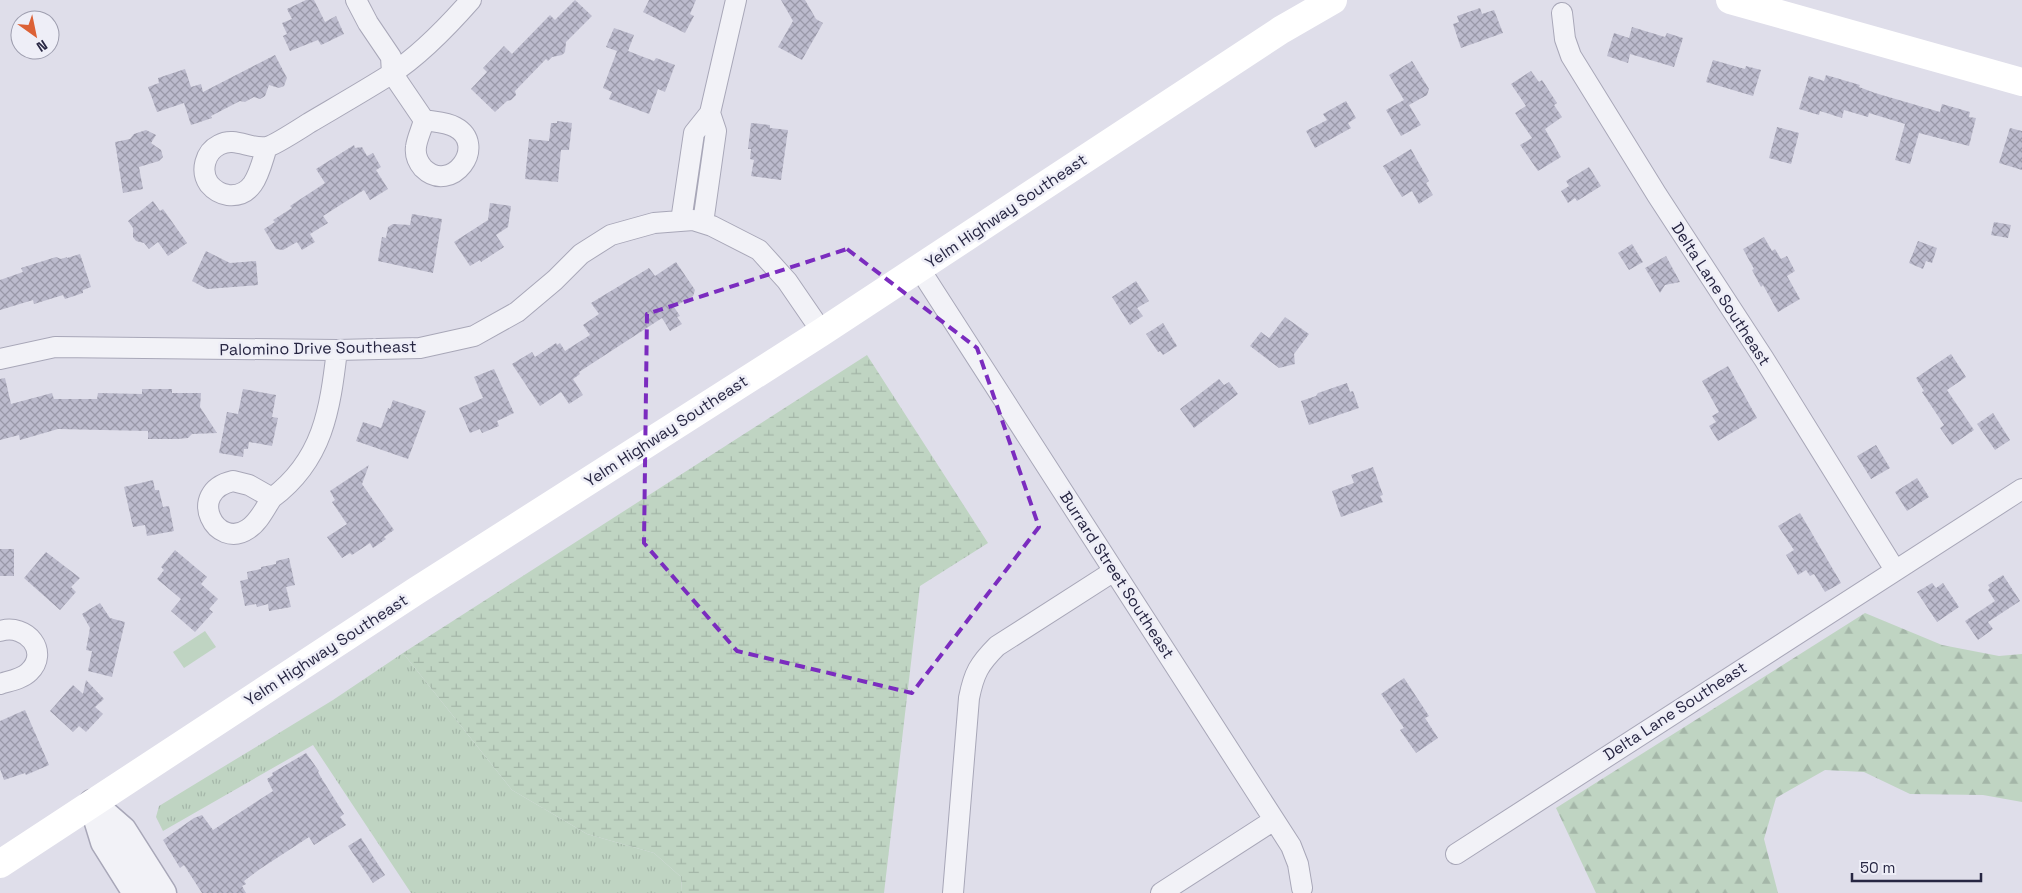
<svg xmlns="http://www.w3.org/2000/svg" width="2022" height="893" font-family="'Space Grotesk',sans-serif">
<defs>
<pattern id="grass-tufts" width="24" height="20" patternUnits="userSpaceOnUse" patternTransform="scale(1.25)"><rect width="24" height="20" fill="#bfd4c2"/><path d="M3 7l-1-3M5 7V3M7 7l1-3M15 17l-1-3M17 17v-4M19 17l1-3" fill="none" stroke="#a4b6a8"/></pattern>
<pattern id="forest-firs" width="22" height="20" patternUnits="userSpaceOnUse" patternTransform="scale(1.25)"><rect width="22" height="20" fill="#bfd4c2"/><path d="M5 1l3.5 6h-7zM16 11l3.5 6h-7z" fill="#a4b6a8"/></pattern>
<pattern id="wetland-marsh" width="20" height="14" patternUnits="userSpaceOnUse" patternTransform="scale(1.25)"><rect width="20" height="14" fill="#bfd4c2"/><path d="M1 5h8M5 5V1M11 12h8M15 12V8" fill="none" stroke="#a4b6a8"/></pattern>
<pattern id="building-cross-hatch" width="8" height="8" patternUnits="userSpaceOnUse" patternTransform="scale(1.25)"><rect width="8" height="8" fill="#bcbbcd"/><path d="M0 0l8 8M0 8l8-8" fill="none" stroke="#9998a8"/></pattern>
</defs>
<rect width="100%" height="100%" fill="#dfdeea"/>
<path fill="url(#grass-tufts)" d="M 403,653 L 512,790 L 587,834 L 654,853 L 681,877 L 682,893 L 411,893 L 313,745 L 163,831 L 156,817 L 159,806 L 333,700 Z"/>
<path fill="url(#forest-firs)" d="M 1865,613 L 1942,645 L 1999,656 L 2022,654 L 2022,802 L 1983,795 L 1910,794 L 1864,772 L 1825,770 L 1776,798 L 1764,839 L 1778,893 L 1596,893 L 1556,808 Z"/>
<path fill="url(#wetland-marsh)" d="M 867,355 L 988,543 L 920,586 L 884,893 L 682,893 L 681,877 L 654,853 L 587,834 L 512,790 L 403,653 Z"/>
<path fill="#bfd4c2" d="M 205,631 L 216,647 L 184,668 L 173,652 Z"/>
<path fill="url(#building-cross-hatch)" d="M 306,0 L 314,0 L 325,22 L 336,16 L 344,34 L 321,45 L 318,40 L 290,51 L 283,36 L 287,34 L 282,23 L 292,19 L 287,9 Z
M 575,0 L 592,16 L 566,42 L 565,52 L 562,55 L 552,57 L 548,61 L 546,59 L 515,91 L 516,95 L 511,100 L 507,101 L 495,112 L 471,89 L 487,72 L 483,68 L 504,46 L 512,54 L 550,15 L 555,20 Z
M 649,0 L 696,0 L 690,14 L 694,16 L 685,33 L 643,12 Z
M 781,0 L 805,0 L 816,19 L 823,23 L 802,60 L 778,47 L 793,21 Z
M 1480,8 L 1482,14 L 1494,10 L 1503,33 L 1461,48 L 1453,24 L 1459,22 L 1457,16 Z
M 1632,27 L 1665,37 L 1667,33 L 1683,38 L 1674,67 L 1630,54 L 1628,63 L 1607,56 L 1614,33 L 1629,38 Z
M 614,28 L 634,35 L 628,51 L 654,61 L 656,58 L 675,65 L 665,92 L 658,89 L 649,114 L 609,99 L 612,92 L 603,88 L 617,51 L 606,47 Z
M 275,55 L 287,78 L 284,86 L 279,88 L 269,85 L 265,96 L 260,99 L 254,97 L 245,102 L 240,101 L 211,116 L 212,118 L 191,125 L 184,103 L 157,112 L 148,87 L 159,83 L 158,78 L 185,69 L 191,87 L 201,84 L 203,92 Z
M 1713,60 L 1745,69 L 1746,66 L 1761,70 L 1753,96 L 1706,82 Z
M 1412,61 L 1429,89 L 1427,95 L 1409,105 L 1421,125 L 1401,136 L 1386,110 L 1404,100 L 1389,75 Z
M 1531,71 L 1539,82 L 1542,80 L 1557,103 L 1554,105 L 1562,117 L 1545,129 L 1561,157 L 1538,171 L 1520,145 L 1532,138 L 1515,113 L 1526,106 L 1511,84 Z
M 1826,75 L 1860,85 L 1859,87 L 1875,93 L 1940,112 L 1942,104 L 1970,112 L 1969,117 L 1976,118 L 1969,146 L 1919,133 L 1910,164 L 1895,160 L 1905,124 L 1869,113 L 1868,117 L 1844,110 L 1842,118 L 1820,111 L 1819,115 L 1799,109 L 1809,76 L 1824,81 Z
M 1346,101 L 1356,118 L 1348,123 L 1351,128 L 1315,148 L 1306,131 L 1327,120 L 1323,114 Z
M 557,121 L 572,123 L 569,150 L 561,150 L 558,182 L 525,179 L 529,139 L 549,141 L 551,123 L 557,123 Z
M 751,123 L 770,125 L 770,128 L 788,130 L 781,180 L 751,176 L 754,160 L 750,159 L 751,149 L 748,149 Z
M 1777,127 L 1799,133 L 1791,164 L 1769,158 Z
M 2010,128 L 2022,131 L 2022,170 L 1999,163 Z
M 146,130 L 156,135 L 151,143 L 161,150 L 163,157 L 159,161 L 139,167 L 143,189 L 123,193 L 115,142 L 130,139 L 134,134 Z
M 354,145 L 355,148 L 362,147 L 367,156 L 373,153 L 381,167 L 376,170 L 388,189 L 370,200 L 364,190 L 323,216 L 328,223 L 310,234 L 315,242 L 302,250 L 297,242 L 283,250 L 276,249 L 264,229 L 275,222 L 273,220 L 292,208 L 290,206 L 325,183 L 316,169 Z
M 1411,149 L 1429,181 L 1426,183 L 1433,195 L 1419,204 L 1412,191 L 1402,197 L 1383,166 Z
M 1589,167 L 1601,186 L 1577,201 L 1575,198 L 1568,203 L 1561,191 L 1569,186 L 1566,181 Z
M 153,201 L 160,211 L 163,209 L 187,243 L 168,256 L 158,242 L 149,249 L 144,243 L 136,241 L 133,237 L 133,228 L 128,221 Z
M 490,203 L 511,206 L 508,227 L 496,235 L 504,247 L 481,262 L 480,260 L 470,266 L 454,242 L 488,220 Z
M 412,214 L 442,219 L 433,273 L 378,261 L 382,237 L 386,238 L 388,227 L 393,224 L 410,225 Z
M 1994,222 L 2011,225 L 2008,238 L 1991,235 Z
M 1764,237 L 1772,251 L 1775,249 L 1781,259 L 1787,256 L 1795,271 L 1787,276 L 1800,299 L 1778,312 L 1763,285 L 1761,287 L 1752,270 L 1754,269 L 1743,249 Z
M 1918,241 L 1937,248 L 1932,263 L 1926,261 L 1923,269 L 1909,263 Z
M 1632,244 L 1643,262 L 1629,270 L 1618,253 Z
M 206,251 L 230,263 L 256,261 L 258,285 L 207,289 L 192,281 Z
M 80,254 L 91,287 L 83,290 L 83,293 L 65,299 L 63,295 L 34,304 L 33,300 L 0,310 L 0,280 L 23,272 L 21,268 L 56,257 L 61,259 L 67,257 L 67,258 Z
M 1666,256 L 1680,282 L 1665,285 L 1660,293 L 1645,268 Z
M 676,262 L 695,290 L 693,296 L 674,307 L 680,316 L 677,317 L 682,324 L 670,331 L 662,318 L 579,372 L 580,374 L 573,379 L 583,395 L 569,404 L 561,392 L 540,406 L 512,364 L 532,352 L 535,357 L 556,343 L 557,345 L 560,343 L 565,351 L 590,335 L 583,325 L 599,314 L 591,303 L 649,268 L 655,276 Z
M 1136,281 L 1149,301 L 1137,308 L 1143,316 L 1130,325 L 1112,297 Z
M 1285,317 L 1309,334 L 1294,354 L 1295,364 L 1279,368 L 1250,346 L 1261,332 L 1269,338 Z
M 1163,323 L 1177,346 L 1163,355 L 1160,351 L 1158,352 L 1146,334 Z
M 1951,354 L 1966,377 L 1947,390 L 1974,430 L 1952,445 L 1940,428 L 1944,425 L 1922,392 L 1924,391 L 1916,378 Z
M 1728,366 L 1757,418 L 1718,441 L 1709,426 L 1716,422 L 1712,416 L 1719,412 L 1702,381 Z
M 494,369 L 514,413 L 497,421 L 499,426 L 482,433 L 480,429 L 470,433 L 459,408 L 483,398 L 474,377 Z
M 5,378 L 11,404 L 52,393 L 54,399 L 97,399 L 98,393 L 142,394 L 142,389 L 172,389 L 172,393 L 201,393 L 200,407 L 217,433 L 192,434 L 188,438 L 177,439 L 148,439 L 148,431 L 58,429 L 20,440 L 19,435 L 0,440 L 0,379 Z
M 1219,379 L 1224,385 L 1229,382 L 1238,394 L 1194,428 L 1180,409 Z
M 1347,383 L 1350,392 L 1353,391 L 1359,408 L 1309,425 L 1301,401 L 1316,396 L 1318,393 Z
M 243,389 L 276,395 L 272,417 L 278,418 L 272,446 L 249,442 L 248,449 L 244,449 L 243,457 L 219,453 L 227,412 L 238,414 Z
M 393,400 L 426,411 L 408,459 L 356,441 L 363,422 L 381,428 L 388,408 L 390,409 Z
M 1993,413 L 2010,440 L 1995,450 L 1977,424 Z
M 1876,445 L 1890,468 L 1871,479 L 1857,456 Z
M 369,465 L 362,484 L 394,530 L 384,537 L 386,539 L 373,548 L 370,543 L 352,555 L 350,553 L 342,558 L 327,537 L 347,524 L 332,502 L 335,500 L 330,491 Z
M 1373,467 L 1383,495 L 1380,496 L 1383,502 L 1341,517 L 1332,491 L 1354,483 L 1351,475 Z
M 1917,478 L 1929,497 L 1907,511 L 1895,492 Z
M 153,480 L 155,490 L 159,490 L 163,507 L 169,506 L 174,531 L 147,536 L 145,525 L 133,527 L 124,487 Z
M 1800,513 L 1841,583 L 1825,592 L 1814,574 L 1810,576 L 1806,570 L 1798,575 L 1786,555 L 1794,550 L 1778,526 Z
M 0,549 L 14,549 L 14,576 L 0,576 Z
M 175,550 L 207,577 L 201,584 L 218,599 L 209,609 L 213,612 L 195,632 L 171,611 L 181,599 L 157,579 L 164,570 L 161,567 Z
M 46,552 L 80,578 L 71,587 L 76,592 L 60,610 L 24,578 Z
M 289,558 L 295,585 L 286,587 L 291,607 L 269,611 L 268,604 L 257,607 L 256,604 L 245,606 L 240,581 L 248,579 L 247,572 L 261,569 L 261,567 L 276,564 L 276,561 Z
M 2003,575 L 2020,601 L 1988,622 L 1993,629 L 1978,640 L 1965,621 L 1995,601 L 1988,590 L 1990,588 L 1988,585 Z
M 1932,583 L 1936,588 L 1943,583 L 1959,607 L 1937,622 L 1917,592 Z
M 100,603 L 110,618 L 125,622 L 112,677 L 88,671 L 92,651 L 86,650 L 90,628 L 82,614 Z
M 1404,678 L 1429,716 L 1425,718 L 1438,738 L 1416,753 L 1400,730 L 1404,728 L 1381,694 Z
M 86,680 L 104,699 L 95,707 L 103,714 L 86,732 L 79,726 L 73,732 L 50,711 L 73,685 L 83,694 Z
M 25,710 L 49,765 L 26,775 L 25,773 L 4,780 L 0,769 L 0,721 Z
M 306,753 L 319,771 L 318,772 L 322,779 L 344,814 L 340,817 L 346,825 L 314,845 L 309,837 L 260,869 L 244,881 L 246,884 L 242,886 L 246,893 L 202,893 L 184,865 L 180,868 L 163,840 L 194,818 L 202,815 L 213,830 L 273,791 L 267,779 L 273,775 L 272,773 Z
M 361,838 L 385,875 L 373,883 L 348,846 Z"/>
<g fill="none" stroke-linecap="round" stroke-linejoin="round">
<defs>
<path id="minor" d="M 356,0 L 368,23 L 391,57 L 392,73 L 424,120 C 422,129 417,138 416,147 C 415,154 418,162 423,168 C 451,196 489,145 455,127 C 446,122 434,122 424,120
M 1562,13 L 1565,39 L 1571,56 L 1657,195 L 1764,359 L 1895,570
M 710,113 L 736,0
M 267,147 C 260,167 256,198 228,195 C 221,194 214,190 209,184 C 200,171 205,152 219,145 C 235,136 250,150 267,147 C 275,145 301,128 309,123 C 336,107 364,91 391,74 C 419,56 449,25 471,0
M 681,221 L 694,133 L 710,113 L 716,131 L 703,223
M 919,268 L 1291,846 L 1298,864 L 1302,888
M 0,359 L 55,347 L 337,350 L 420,348 L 474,336 L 517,312 L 555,280 L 581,254 L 611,235 L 654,223 L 693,220 L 712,226 L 759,250 L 787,281 L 822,332
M 233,481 L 249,485 L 272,498 C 265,508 259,522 248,529 C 216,551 185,492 233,481 Z
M 272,498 C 323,460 330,410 337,350
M 0,631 C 27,623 50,652 29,672 C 22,679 9,681 0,684
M 1456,854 L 2022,489
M 953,893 L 969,698 C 974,673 979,664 997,646 L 1114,571
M 1161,893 L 1274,820"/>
<path id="tertiary" d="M 92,803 L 123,830 L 163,893
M 92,803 L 104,842 L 136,893"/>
</defs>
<use href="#minor" stroke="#a8a7b8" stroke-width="22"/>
<use href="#tertiary" stroke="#a8a7b8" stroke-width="29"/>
<use href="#minor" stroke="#f2f2f7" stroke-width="20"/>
<use href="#tertiary" stroke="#f2f2f7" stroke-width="26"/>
<path stroke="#fff" stroke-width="28" d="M 1730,0 L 2022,82
M 0,864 L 416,591 L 822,332 L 1281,30 L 1333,0"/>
</g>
<path fill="none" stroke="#7b2cbf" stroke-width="4" stroke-dasharray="10 6" stroke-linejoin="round" d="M 847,249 L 977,348 L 1039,527 L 912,693 L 737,651 L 644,543 L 647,314 Z"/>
<g text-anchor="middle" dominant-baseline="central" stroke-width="5" stroke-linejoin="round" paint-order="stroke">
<g font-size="16" fill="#272642" stroke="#eeeef7">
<text transform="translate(1006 211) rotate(-34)">Yelm Highway Southeast</text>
<text transform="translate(1721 294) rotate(57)">Delta Lane Southeast</text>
<text transform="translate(318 348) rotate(-1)">Palomino Drive Southeast</text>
<text transform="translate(666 431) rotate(-33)">Yelm Highway Southeast</text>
<text transform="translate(1117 575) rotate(57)">Burrard Street Southeast</text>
<text transform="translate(326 650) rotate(-33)">Yelm Highway Southeast</text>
<text transform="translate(1675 711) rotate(-33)">Delta Lane Southeast</text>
</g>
</g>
<g transform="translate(35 35) rotate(147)"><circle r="24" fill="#eeeef7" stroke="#9e9eaf"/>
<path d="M0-4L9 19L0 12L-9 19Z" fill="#dc6136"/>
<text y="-8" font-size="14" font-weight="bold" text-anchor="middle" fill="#272642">N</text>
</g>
<path d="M1852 873v8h129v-8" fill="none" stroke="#272642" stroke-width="2.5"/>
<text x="1860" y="873" font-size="15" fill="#272642" stroke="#eeeef7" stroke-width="4" paint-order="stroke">50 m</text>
</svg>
